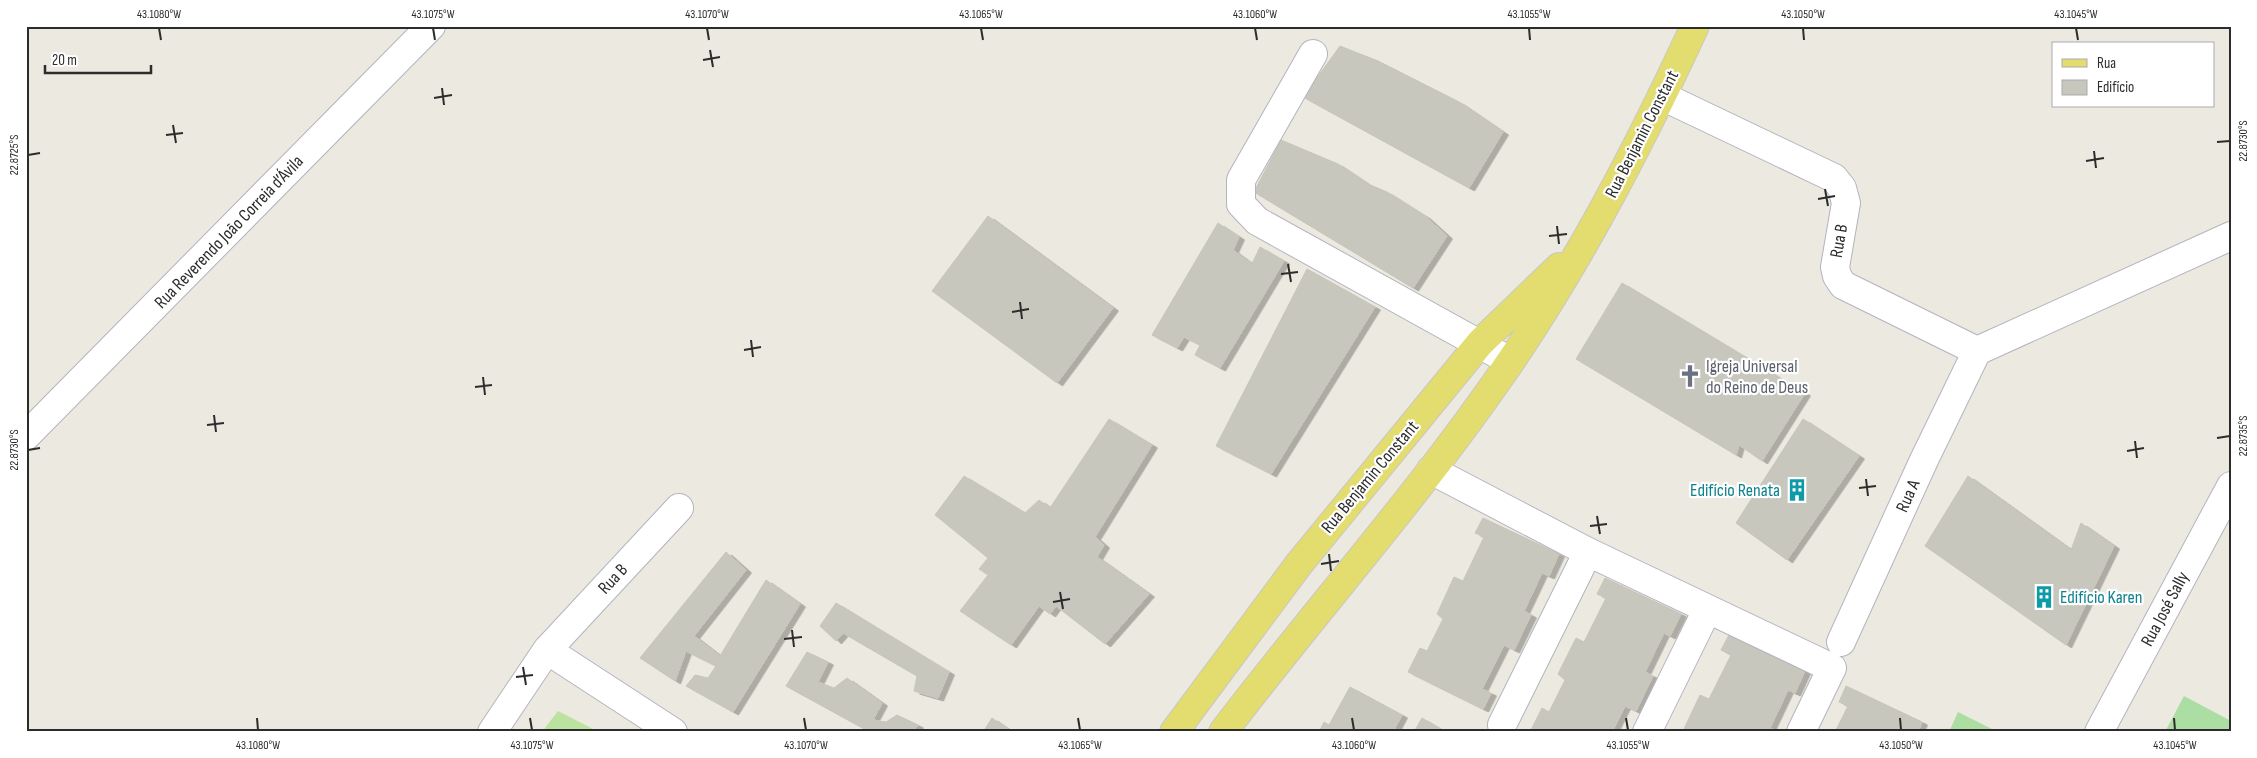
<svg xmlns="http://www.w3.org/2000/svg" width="2257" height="758" font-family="'Sofia Sans Condensed',sans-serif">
<defs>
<filter id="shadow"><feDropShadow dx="5.5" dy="3" stdDeviation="0" flood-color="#0004"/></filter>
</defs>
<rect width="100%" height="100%" fill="#ece9e0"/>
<path fill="#acdda2" d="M 2184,696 L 2231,721 L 2231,732 L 2165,732 Z
M 1958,712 L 1998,732 L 1949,732 Z"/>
<path fill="#bbe39f" d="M 558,711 L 599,732 L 542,732 Z"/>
<path fill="#c8c7be" stroke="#c8c5ba" filter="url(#shadow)" d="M 1340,46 L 1378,61 L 1459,102 L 1503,132 L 1469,188 L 1303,97 Z
M 1281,140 L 1338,164 L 1368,184 L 1387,192 L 1425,216 L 1447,236 L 1413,288 L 1254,192 Z
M 988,216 L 1113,308 L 1057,383 L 932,291 Z
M 1218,223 L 1239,237 L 1233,250 L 1252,264 L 1260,247 L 1284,261 L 1220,368 L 1195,355 L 1200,345 L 1184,337 L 1177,348 L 1152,335 Z
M 1307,269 L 1375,307 L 1271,474 L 1216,446 Z
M 1622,283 L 1805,393 L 1762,461 L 1739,445 L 1736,455 L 1576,359 Z
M 1109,419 L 1152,445 L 1095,537 L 1104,545 L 1097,557 L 1149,594 L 1105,644 L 1056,606 L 1050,614 L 1039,606 L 1011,645 L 960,611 L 988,575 L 979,569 L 988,558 L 935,515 L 964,476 L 1025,513 L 1039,500 L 1050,508 Z
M 1803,419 L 1859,456 L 1787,560 L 1736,523 Z
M 1968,476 L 2071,550 L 2081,523 L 2114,546 L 2066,645 L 1925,546 Z
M 1483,518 L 1559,554 L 1549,576 L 1542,573 L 1524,611 L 1531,615 L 1514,650 L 1504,645 L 1482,689 L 1491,693 L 1483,709 L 1408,672 L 1420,648 L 1427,651 L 1443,619 L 1437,614 L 1454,577 L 1463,581 L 1484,537 L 1475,533 Z
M 726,552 L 746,570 L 694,636 L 720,656 L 766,580 L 800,604 L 733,712 L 686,686 L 695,675 L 708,678 L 716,666 L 686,651 L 675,681 L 640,658 Z
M 1605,578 L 1681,614 L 1670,636 L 1664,633 L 1645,672 L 1653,676 L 1636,711 L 1625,706 L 1612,732 L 1530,732 L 1542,708 L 1549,712 L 1565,680 L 1558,674 L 1576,638 L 1584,642 L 1606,598 L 1597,594 Z
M 836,603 L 949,672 L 938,698 L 914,691 L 917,676 L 843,633 L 836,641 L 820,626 Z
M 1729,635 L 1805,671 L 1795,693 L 1788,690 L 1770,728 L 1777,732 L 1683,731 L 1700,695 L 1709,699 L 1731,655 L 1721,650 Z
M 807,652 L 828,662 L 818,682 L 834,688 L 847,678 L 882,703 L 873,720 L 886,722 L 897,715 L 918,725 L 913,732 L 870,732 L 786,686 Z
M 1846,686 L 1922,722 L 1918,732 L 1835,732 L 1848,706 L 1839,702 Z
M 1350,687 L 1402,715 L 1393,732 L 1319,732 L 1324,722 L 1329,725 Z
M 992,718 L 1012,732 L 983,732 Z
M 1422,718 L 1446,732 L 1414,732 Z"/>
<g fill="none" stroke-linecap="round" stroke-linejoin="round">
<defs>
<path id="minor" d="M 1313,54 L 1241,180 L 1241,204 L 1257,221 L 1510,361
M 1662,96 L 1834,178 L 1842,188 L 1846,203 L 1835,267 L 1837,276 L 1843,285 L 1977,351
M 1977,351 L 2231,236
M 26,436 L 431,26
M 1431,470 L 1588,552 L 1832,668 L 1801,732
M 1841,642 L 1924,460 L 1977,351
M 547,650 L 673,732
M 1502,725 L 1588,552
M 492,732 L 547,650 L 679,508
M 1647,732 L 1707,610
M 2099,732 L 2231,486"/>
<path id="major" d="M 1174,732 L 1299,564 L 1480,343 L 1559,267
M 1223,732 C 1312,615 1410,505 1495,384 C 1574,272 1637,151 1695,26"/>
</defs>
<use href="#minor" stroke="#b3b4be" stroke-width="30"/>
<use href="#major" stroke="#c8c8c8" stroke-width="30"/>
<use href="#minor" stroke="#fff" stroke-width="28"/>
<use href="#major" stroke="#e3dc6e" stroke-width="28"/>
</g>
<path fill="none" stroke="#2c2c2c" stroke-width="2" d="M 159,28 L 161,40M 433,28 L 435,40M 707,28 L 709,40M 981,28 L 983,40M 1255,28 L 1257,40M 1529,28 L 1530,40M 1803,28 L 1804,40M 2076,28 L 2078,40M 710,50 L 713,67M 703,60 L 720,57M 442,88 L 444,105M 434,98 L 452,95M 173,125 L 176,143M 166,135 L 183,133M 2217,142 L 2230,141M 2094,151 L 2096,168M 28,155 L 40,153M 2086,161 L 2104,158M 1825,189 L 1828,206M 1818,199 L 1835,196M 1557,226 L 1559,244M 1549,236 L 1567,234M 1288,264 L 1291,282M 1281,274 L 1298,272M 1020,302 L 1022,319M 1012,312 L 1029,309M 751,340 L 753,357M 744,350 L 761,347M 483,377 L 485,395M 475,387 L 492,385M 214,415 L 216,432M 207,425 L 224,423M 2217,438 L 2230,436M 2135,441 L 2137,458M 28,450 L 40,448M 2127,451 L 2144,448M 1866,479 L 1868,496M 1859,488 L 1876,486M 1597,516 L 1600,534M 1590,526 L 1607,524M 1329,554 L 1331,571M 1321,564 L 1339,561M 1060,592 L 1063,609M 1053,602 L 1070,599M 792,630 L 794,647M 784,639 L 802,637M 523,667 L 526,685M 516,677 L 533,675M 257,718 L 258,730M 530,718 L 532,730M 804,718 L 806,730M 1078,718 L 1080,730M 1352,718 L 1354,730M 1626,718 L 1628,730M 1900,718 L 1901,730M 2174,718 L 2175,730"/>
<defs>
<symbol id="church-bare" viewBox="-9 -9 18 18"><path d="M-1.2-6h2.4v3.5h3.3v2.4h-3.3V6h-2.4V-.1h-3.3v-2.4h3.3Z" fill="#6b7280" stroke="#fff" stroke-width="2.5" paint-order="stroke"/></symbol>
<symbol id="building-bare" viewBox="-9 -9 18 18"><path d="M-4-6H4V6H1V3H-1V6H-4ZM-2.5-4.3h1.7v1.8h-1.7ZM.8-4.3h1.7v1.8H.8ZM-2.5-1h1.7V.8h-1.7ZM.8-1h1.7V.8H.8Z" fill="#0f9aa8" stroke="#fff" stroke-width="2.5" paint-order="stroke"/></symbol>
</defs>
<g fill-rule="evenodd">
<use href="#church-bare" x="1674" y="360" width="32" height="32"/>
<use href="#building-bare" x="1781" y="474" width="32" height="32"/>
<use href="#building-bare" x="2028" y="581" width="32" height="32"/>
</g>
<g text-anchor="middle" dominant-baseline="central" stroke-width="4.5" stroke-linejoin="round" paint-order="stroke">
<g font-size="18" fill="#2c2c2c" stroke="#fff">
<text transform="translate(1642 134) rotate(-63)">Rua Benjamin Constant</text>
<text transform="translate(229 232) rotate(-46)">Rua Reverendo João Correia d’Ávila</text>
<text transform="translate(1839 241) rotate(-80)">Rua B</text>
<text transform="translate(1370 477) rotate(-50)">Rua Benjamin Constant</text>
<text transform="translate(1908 496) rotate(-66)">Rua A</text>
<text transform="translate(613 579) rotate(-47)">Rua B</text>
<text transform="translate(2165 609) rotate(-62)">Rua José Sally</text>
</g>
<g font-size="18" fill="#5b616d" stroke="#fff" text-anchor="start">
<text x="1706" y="366">Igreja Universal<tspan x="1706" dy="21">do Reino de Deus</tspan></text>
</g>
<g font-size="18" fill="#0d838f" stroke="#fff" text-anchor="end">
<text x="1780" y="490">Edifício Renata</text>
<text x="2060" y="597" text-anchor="start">Edifício Karen</text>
</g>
</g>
<rect width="2257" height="758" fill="none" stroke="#ffffff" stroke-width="55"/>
<rect x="2052" y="42" width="162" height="65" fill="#ffffff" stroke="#ababab"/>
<rect x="2062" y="59" width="25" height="8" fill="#e3dc6e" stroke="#ababab"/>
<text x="2097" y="68" font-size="15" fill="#2c2c2c">Rua</text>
<rect x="2062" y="80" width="25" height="15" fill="#c8c7be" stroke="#ababab"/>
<text x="2097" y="92" font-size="15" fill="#2c2c2c">Edifício</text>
<path d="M45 65v8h106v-8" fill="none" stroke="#2c2c2c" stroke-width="2.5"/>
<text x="52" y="65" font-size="15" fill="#2c2c2c" stroke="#ffffff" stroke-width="4" paint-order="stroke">20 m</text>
<rect x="28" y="28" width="2202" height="702" fill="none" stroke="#2c2c2c" stroke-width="2"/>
<g font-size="12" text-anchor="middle" fill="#2c2c2c">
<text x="159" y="18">43.1080°W</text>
<text x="433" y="18">43.1075°W</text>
<text x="707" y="18">43.1070°W</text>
<text x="981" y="18">43.1065°W</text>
<text x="1255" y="18">43.1060°W</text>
<text x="1529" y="18">43.1055°W</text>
<text x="1803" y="18">43.1050°W</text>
<text x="2076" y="18">43.1045°W</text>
<text transform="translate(2243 141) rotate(-90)" y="4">22.8730°S</text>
<text transform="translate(14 155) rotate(-90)" y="4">22.8725°S</text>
<text transform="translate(2243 436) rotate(-90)" y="4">22.8735°S</text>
<text transform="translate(14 450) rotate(-90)" y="4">22.8730°S</text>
<text x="258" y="749">43.1080°W</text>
<text x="532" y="749">43.1075°W</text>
<text x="806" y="749">43.1070°W</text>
<text x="1080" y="749">43.1065°W</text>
<text x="1354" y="749">43.1060°W</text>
<text x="1628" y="749">43.1055°W</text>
<text x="1901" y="749">43.1050°W</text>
<text x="2175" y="749">43.1045°W</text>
</g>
</svg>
